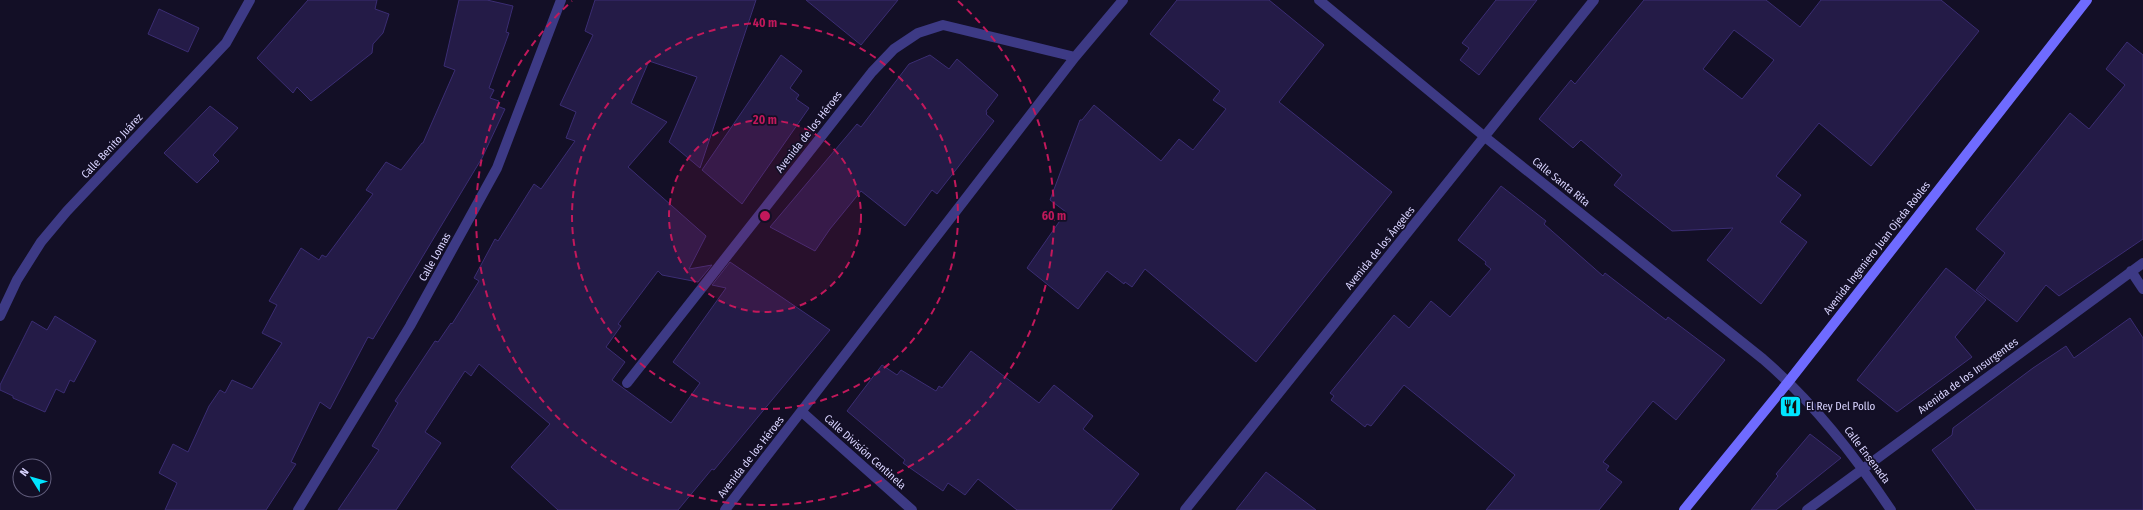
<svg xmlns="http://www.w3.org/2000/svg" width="2143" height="510" font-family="'Fira Sans Condensed',sans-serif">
<rect width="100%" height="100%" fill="#130f26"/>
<path fill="#241b47" stroke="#3b2d73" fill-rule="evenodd" d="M 308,0 L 377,0 L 375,9 L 389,14 L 383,33 L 373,44 L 372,53 L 311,101 L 297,87 L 293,93 L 257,58 Z
M 459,0 L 487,0 L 513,6 L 506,32 L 509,33 L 489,88 L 494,90 L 490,98 L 499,101 L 497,106 L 505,109 L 482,158 L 373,339 L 368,337 L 330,409 L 320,402 L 291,462 L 296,464 L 266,510 L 165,510 L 177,483 L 159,473 L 173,444 L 188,452 L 209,406 L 220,390 L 225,393 L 232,380 L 252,389 L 282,343 L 262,333 L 277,305 L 269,301 L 301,248 L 319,260 L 322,255 L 326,257 L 373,194 L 366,190 L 386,162 L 401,170 L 422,143 L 423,143 L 455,70 L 444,66 Z
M 595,0 L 756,0 L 700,168 L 669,142 L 697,77 L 649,61 L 631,103 L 667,122 L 628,167 L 706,236 L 689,269 L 712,265 L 698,282 L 662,275 L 658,271 L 618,324 L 621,326 L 606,347 L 625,362 L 612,380 L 671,423 L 700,383 L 673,362 L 726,288 L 712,285 L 730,262 L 830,330 L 714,470 L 712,469 L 678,510 L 558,510 L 511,467 L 550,424 L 479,364 L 471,376 L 465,371 L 425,432 L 441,443 L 396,510 L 338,510 L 379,450 L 372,446 L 398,403 L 395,401 L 435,341 L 438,342 L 451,323 L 452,324 L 479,281 L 474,278 L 495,239 L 498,241 L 534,184 L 541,189 L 575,141 L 566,138 L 576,112 L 560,105 L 593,35 L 585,31 Z
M 806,0 L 898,0 L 861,45 Z
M 1177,0 L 1269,0 L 1324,45 L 1279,102 L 1392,192 L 1256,362 L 1145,269 L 1132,287 L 1125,282 L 1124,284 L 1107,271 L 1078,309 L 1027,268 L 1066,212 L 1050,200 L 1080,120 L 1082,120 L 1094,105 L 1161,161 L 1179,139 L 1193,150 L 1226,109 L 1213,100 L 1220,91 L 1150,34 Z
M 1496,0 L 1537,0 L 1479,75 L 1460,60 L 1469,48 L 1462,43 Z
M 1644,0 L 1766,0 L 1800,27 L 1821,0 L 1941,0 L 1979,31 L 1871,166 L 1819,123 L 1776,176 L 1801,195 L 1780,222 L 1807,242 L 1761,304 L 1707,260 L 1733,228 L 1672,231 L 1614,185 L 1622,175 L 1581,140 L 1573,148 L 1539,119 L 1571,80 L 1575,84 ZM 1734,30 L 1774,60 L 1742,99 L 1703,69 Z
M 159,9 L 199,28 L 188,52 L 148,34 Z
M 2127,42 L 2143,55 L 2143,239 L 2059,296 L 2046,285 L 2017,322 L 1976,290 L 2005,253 L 1976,229 L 2070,113 L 2089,129 L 2125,85 L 2106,69 Z
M 781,55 L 802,71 L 790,88 L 799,95 L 796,99 L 809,108 L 742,204 L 702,170 Z
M 930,55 L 949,69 L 957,59 L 998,95 L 986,111 L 987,113 L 986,114 L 994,121 L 937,194 L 932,190 L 905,226 L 861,191 L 830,229 L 815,251 L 770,227 L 857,124 L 861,127 L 909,64 Z
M 210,106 L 238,128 L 213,155 L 219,161 L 197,183 L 164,153 Z
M 1501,186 L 1546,221 L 1544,224 L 1603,276 L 1605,273 L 1666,320 L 1668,317 L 1725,360 L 1676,420 L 1653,401 L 1603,462 L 1609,466 L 1606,470 L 1622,482 L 1599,510 L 1486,510 L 1515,475 L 1404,385 L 1371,426 L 1367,424 L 1365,427 L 1331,400 L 1334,396 L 1330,393 L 1394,315 L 1409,328 L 1431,301 L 1450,317 L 1491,269 L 1485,264 L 1486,262 L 1458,240 Z
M 1946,268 L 1986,300 L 1955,337 L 1972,357 L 1897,412 L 1857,380 Z
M 55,316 L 96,341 L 74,382 L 70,380 L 64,393 L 56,389 L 45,412 L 13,398 L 13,396 L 0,390 L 0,385 L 32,321 L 47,330 Z
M 2130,318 L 2143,338 L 2143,510 L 1976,510 L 1932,450 L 1952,435 L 1953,428 L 2033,368 L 2066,346 L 2074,358 Z
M 971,351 L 1039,403 L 1054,385 L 1093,416 L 1083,429 L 1139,474 L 1111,510 L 1017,510 L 978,479 L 965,495 L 948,483 L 943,491 L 903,463 L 905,460 L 847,411 L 882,365 L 897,375 L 901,370 L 936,391 L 939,386 L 942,388 Z
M 1810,434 L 1841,458 L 1776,510 L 1751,510 L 1778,476 L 1776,474 Z
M 1266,472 L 1316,510 L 1236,510 Z"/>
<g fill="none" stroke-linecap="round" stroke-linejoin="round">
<path stroke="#3d3a85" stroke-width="10" d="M 1319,0 L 1485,137 L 1763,359 C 1814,403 1854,455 1891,510
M 2131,271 L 2143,289
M 0,316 L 17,280 L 41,242 L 67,211 L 226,43 L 250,0
M 627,383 L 872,72 L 894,49 L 918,33 L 943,25 L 1075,57
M 802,412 L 912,510
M 298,510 L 410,326 L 497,168 L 561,0
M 725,510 L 1075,57 L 1123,0
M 1185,510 L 1594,0
M 1807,510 L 2143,263"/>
<path stroke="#6f6bff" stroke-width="10" d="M 1684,510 L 1789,381 L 2087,0"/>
</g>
<circle cx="765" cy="216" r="96" fill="#c2185b" fill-opacity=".12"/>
<g fill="none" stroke="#c2185b" stroke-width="2" stroke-dasharray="7 5">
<circle cx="765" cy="216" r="96"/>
<circle cx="765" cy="216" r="193"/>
<path d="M958 1A289 289 0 1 1 572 1"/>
</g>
<defs>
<symbol id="restaurant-square" viewBox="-11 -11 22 22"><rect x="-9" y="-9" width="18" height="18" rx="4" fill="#00e5ff" stroke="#130f26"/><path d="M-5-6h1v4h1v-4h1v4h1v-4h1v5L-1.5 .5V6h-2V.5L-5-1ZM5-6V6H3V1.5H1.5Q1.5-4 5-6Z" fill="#111"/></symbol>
</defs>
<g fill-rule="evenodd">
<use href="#restaurant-square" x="1778" y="394" width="25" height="25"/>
</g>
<g text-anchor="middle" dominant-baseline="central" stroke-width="3.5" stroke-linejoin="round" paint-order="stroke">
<g font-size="11" fill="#d9d4ff" stroke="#130f26">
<text transform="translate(809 132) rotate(-52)">Avenida de los Héroes</text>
<text transform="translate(112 146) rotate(-47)">Calle Benito Juárez</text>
<text transform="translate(1561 182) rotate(39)">Calle Santa Rita</text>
<text transform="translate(1380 248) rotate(-51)">Avenida de los Ángeles</text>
<text transform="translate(1877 248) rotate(-52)">Avenida Ingeniero Juan Ojeda Robles</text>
<text transform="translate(435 257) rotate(-61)">Calle Lomas</text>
<text transform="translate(1968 376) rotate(-36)">Avenida de los Insurgentes</text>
<text transform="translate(865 452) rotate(42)">Calle División Centinela</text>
<text transform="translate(1867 455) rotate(53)">Calle Ensenada</text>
<text transform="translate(751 457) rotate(-52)">Avenida de los Héroes</text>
</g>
<g font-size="11" fill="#d9d4ff" stroke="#130f26" text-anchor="start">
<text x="1806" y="406">El Rey Del Pollo</text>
</g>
</g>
<circle cx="765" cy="216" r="6" fill="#c2185b" stroke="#130f26" stroke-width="2"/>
<g font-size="12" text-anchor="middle" font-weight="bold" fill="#c2185b" stroke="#130f26" stroke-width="3.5" stroke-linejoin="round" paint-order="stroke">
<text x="765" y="27">40 m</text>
<text x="765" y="124">20 m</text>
<text x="1054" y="220">60 m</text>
</g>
<g transform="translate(32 478) rotate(307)"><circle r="19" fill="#130f26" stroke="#625e7d"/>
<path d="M0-3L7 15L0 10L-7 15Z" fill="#00e5ff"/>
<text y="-6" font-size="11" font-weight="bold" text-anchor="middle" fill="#d9d4ff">N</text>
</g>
</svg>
